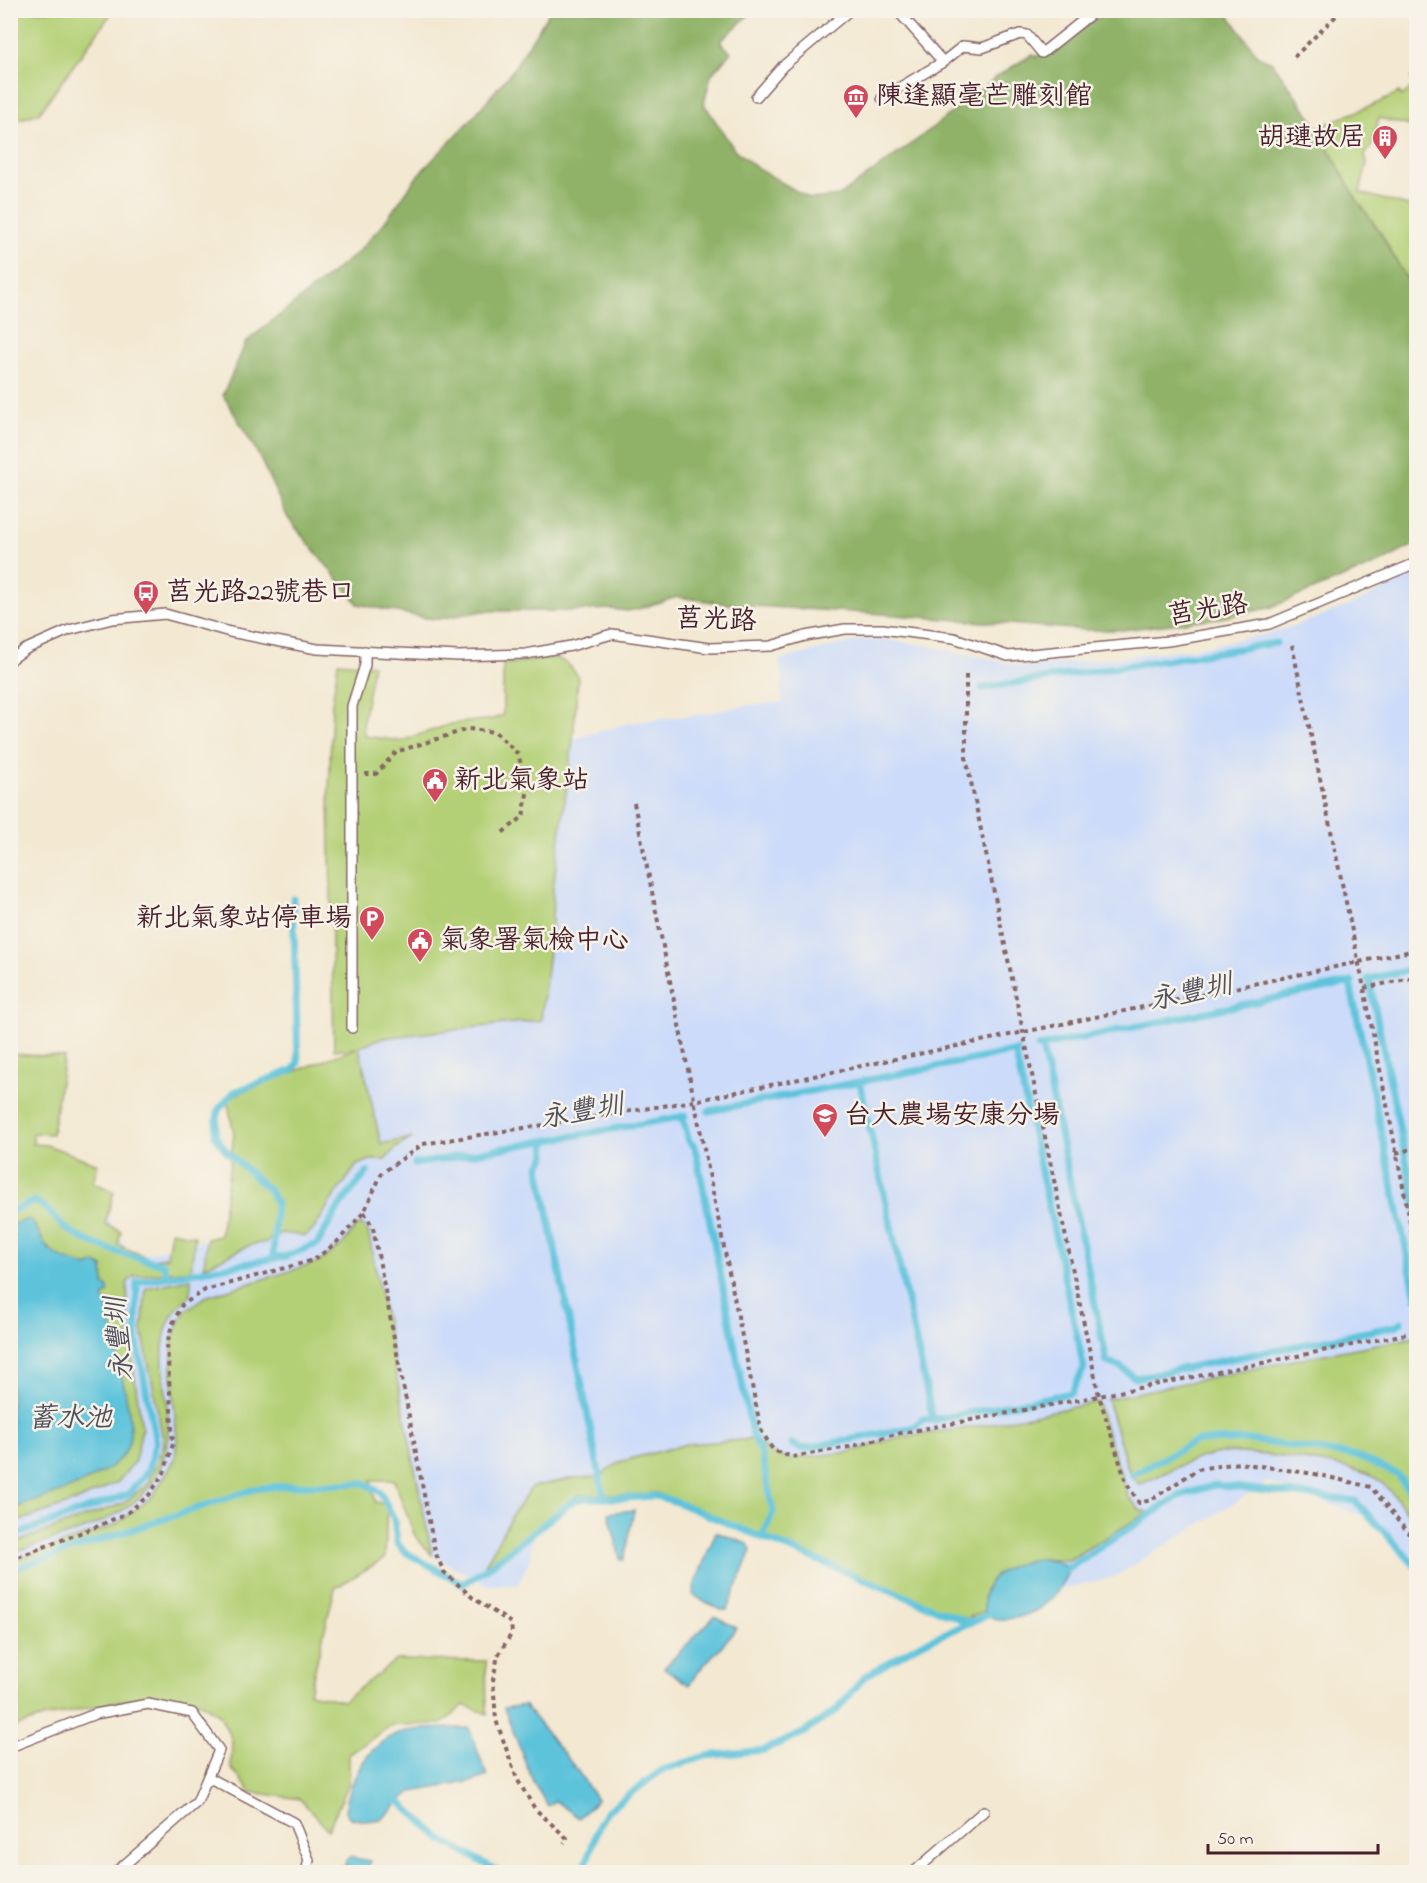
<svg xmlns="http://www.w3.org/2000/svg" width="1427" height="1883" font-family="'Indie Flower','LXGW WenKai TC',sans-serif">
<rect width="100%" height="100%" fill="#f7f3e8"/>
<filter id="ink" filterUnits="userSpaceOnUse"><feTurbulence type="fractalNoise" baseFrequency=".0167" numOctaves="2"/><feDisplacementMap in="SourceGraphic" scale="12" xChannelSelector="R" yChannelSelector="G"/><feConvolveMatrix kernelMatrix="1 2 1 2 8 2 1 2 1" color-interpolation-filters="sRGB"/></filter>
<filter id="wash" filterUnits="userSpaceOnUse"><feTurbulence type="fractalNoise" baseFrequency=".008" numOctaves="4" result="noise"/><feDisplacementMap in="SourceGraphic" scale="24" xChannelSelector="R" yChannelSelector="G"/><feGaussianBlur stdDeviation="1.35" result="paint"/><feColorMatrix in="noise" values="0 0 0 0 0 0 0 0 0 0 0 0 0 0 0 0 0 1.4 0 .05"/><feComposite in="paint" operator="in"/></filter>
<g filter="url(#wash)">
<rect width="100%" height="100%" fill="#f3e8d1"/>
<path fill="#ccdbf9" d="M 1416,573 L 1416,1574 L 1368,1518 L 1268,1482 L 1114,1577 L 977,1609 L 699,1499 L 577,1479 L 537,1518 L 529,1562 L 518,1585 L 487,1585 L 432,1555 L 415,1536 L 394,1480 L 371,1480 L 375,1502 L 387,1504 L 385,1558 L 335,1588 L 330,1607 L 11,1715 L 11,1146 L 30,1144 L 98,1184 L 114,1232 L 134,1257 L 219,1236 L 234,1134 L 227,1098 L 382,1038 L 541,1020 L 552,924 L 553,888 L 573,739 L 629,723 L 704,714 L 748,705 L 783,702 L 780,688 L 783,680 L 779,660 L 860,640 L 887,640 L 928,646 L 1023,666 L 1110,659 L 1147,653 L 1191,649 L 1276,632 L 1354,604 Z"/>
<path fill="#b4d076" stroke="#7f7850" stroke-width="1.5" d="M 10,11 L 113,11 L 39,113 L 11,122 Z
M 1416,72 L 1416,122 L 1414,127 L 1379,118 L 1371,148 L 1365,155 L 1367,163 L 1360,193 L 1416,208 L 1416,268 L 1406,278 L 1381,234 L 1357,200 L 1317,128 L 1387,99 L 1399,92 L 1402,96 L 1416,84 L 1411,78 Z
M 557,658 L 568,664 L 578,676 L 573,740 L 553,888 L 552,924 L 541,1020 L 382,1038 L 359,1047 L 381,1144 L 412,1138 L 396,1148 L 385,1160 L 370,1160 L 357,1165 L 331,1201 L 314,1229 L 305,1236 L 281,1233 L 266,1242 L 250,1245 L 204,1267 L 207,1239 L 220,1236 L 234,1134 L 227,1098 L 356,1048 L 334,1050 L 329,794 L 332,704 L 338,662 L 373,665 L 363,722 L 364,736 L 401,741 L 451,724 L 493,719 L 503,715 L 503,664 Z
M 10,1054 L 64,1057 L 52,1134 L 33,1133 L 33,1144 L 47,1145 L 98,1164 L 93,1182 L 114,1192 L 105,1224 L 121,1231 L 118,1245 L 151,1259 L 167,1257 L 171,1231 L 195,1236 L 191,1270 L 135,1276 L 127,1283 L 129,1334 L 142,1429 L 135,1461 L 118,1482 L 82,1499 L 11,1524 Z
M 361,1224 L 368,1231 L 432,1555 L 415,1536 L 394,1480 L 371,1480 L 375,1502 L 387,1504 L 385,1558 L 335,1588 L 309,1693 L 343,1701 L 396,1660 L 486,1661 L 487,1714 L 464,1705 L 442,1724 L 392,1725 L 349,1754 L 349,1783 L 328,1830 L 300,1799 L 251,1792 L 231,1768 L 232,1740 L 219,1714 L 197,1701 L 128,1700 L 46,1717 L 11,1728 L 10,1562 L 115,1525 L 153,1496 L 175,1459 L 177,1439 L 172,1383 L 172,1339 L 185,1311 L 205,1297 L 319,1262 L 343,1244 L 354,1229 Z
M 191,1279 L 190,1296 C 143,1332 172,1387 168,1434 C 167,1456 157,1481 141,1496 C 109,1527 52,1539 11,1553 L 11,1544 L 124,1503 L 147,1484 L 164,1444 L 142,1330 L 146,1288 Z
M 1416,1337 L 1416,1526 C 1404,1508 1393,1490 1375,1478 C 1356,1465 1246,1450 1222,1453 C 1194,1456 1170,1471 1145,1482 L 1139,1484 L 1130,1475 L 1107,1399 L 1309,1357 Z
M 1097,1402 L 1128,1496 L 1140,1510 L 1148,1512 L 1069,1560 C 1059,1561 1049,1559 1039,1559 C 1019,1559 1000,1579 985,1590 L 984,1611 L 966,1619 L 657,1493 L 627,1495 L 578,1495 L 484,1567 L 512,1515 L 532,1487 L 574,1478 L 599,1477 L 619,1462 L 687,1444 L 756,1439 L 770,1453 L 788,1459 L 850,1452 L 899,1437 L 976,1427 Z"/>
<path fill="#8fb267" stroke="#6c6849" stroke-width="1.5" d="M 550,11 L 753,11 L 720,42 L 731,52 L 711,75 L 704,104 L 734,149 L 757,168 L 810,199 L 839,196 L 918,139 L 999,75 L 1033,54 L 1036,57 L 1109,11 L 1226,11 L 1258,56 L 1272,62 L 1309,114 L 1357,200 L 1381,234 L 1406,278 L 1416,300 L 1416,544 L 1379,563 L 1269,608 L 1220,618 L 1122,630 L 1085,630 L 869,613 L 736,605 L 677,597 L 638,609 L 627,611 L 610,609 L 568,611 L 483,611 L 438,619 L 426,618 L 358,604 L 288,518 L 256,450 L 223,395 L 246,342 L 357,253 L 384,223 L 419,174 L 469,122 L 512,71 Z"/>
<path fill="#5dc3db" stroke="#547183" stroke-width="1.5" d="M 29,1219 C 39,1227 40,1240 48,1248 C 58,1259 75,1262 88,1267 L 95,1263 L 103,1267 L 104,1285 L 107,1286 L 109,1292 L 104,1296 L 103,1299 L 107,1302 L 129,1411 C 130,1422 132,1437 127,1448 C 115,1477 40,1500 11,1509 L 11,1225 Z
M 634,1510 L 624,1560 L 620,1559 L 609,1513 Z
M 716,1532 L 748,1544 L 751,1550 L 727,1610 L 721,1610 L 693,1595 L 695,1584 Z
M 1039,1559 L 1054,1561 L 1069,1568 C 1057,1604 1032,1619 996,1620 L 984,1611 C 984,1605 983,1597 985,1592 C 990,1570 1020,1562 1039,1559 Z
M 715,1616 L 736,1628 C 721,1650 703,1662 689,1685 L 664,1668 Z
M 524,1705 L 577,1770 L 597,1800 L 579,1818 L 555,1801 L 548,1806 L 534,1784 L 504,1708 Z
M 469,1728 L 487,1776 L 474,1781 L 412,1792 L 402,1799 L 382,1819 L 366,1821 L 350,1818 L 345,1811 C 350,1780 366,1745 399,1733 C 415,1727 450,1729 469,1728 Z
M 349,1857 L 370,1861 L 367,1872 L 341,1872 Z"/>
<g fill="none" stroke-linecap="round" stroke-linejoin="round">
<path stroke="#5dc3db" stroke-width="7" d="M 982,688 L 1276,643
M 1368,979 L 1416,969
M 1369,979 L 1416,1208
M 1350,983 L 1416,1297
M 1042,1046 L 1107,1362 L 1121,1367 L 1135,1378 L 1396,1326 L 1401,1322
M 1038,1047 L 1352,982
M 860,1083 L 933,1420 L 1071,1393 L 1084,1368 L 1015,1051
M 709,1111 L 1017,1051
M 682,1116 L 689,1141 L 695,1147 L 752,1433 L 762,1456 L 773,1512 L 762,1538
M 545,1141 L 546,1156 L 539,1167 L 604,1498
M 415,1164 L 685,1116
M 10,1212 L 35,1201 C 50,1209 54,1219 67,1229 C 91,1247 134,1257 164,1264 L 166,1276
M 273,1258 L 276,1203 L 270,1191 L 226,1151 L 215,1135 L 218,1110 L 234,1092 L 293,1070 L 298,1063 L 293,899
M 792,1444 L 802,1449 L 915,1427 L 922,1419 L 933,1420
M 1132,1475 L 1196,1441 L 1250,1440 L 1356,1456 L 1397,1474 L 1416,1500
M 10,1537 L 129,1494 L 148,1471 L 156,1442 L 136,1336 L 137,1282 L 249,1263 L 286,1256 L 317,1244 L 341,1204 L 367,1172
M 10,1570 L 255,1489 L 282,1486 L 364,1483 L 380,1492 L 394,1519 L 397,1543 L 405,1552 L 463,1584 L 489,1567 L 574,1500 L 585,1498 L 625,1498 L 655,1496 L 676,1502 L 970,1623
M 1062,1572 L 1179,1496 L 1215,1485 L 1355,1501 L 1416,1566
M 399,1801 L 442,1840 L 500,1872
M 583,1872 L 600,1823 L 607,1811 L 662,1770 L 706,1756 L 764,1750 L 803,1733 L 838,1709 L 864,1677 L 918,1645 L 996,1611"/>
</g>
</g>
<g filter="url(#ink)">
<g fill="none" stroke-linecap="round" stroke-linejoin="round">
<defs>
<path id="service" d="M 897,10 L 943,62
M 756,97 L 783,66 L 850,10
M 882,98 L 943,62 L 963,46 L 982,48 L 1020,34 L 1027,35 L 1042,53 L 1096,10
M 10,660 L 26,649 L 69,630 L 112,619 L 165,614 L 230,632 L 317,649 L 458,656 L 526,654 L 571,646 L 612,634 L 709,648 L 771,646 L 805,636 L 845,629 L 882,629 L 954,638 L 1008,656 L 1168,641 L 1269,624 L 1416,563
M 352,1028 L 352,706 L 365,665 L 365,651
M 10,1747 L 95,1714 L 148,1704 L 192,1713 L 219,1750 L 197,1802 L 116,1872
M 208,1777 L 294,1823 L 309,1860 L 306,1872
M 914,1872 L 984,1811"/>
</defs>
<use href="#service" stroke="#856565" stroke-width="12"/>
<path stroke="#856565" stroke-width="4" stroke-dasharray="4.5 4.5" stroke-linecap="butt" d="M 1294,57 L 1342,10
M 1292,645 L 1364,988 L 1416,1252
M 966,675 L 966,758 L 1099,1396 L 1126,1482 L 1139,1503 L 1151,1500 L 1198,1469 L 1239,1463 L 1315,1474 L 1371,1487 L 1404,1528 L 1416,1540
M 365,774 L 376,774 L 396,752 L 468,729 L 495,732 L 518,754 L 528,788 L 523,817 L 502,833
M 634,803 L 761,1430 L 773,1450 L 792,1457 L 849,1447 L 896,1434 L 1099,1396 L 1416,1332
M 1364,988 L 1416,977
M 1396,1153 L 1416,1148
M 364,1212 L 373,1228 L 435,1552 L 444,1572 L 473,1598 L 511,1623 L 512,1633 L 498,1655 L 493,1680 L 496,1720 L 517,1779 L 535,1809 L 567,1838 L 564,1843
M 10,1560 L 98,1526 L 127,1513 L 149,1495 L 164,1473 L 173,1444 L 167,1344 L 172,1325 L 182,1305 L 205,1290 L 314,1260 L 336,1243 L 364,1212 L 382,1173 L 423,1144 L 694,1101 L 1416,950"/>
<use href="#service" stroke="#fff" stroke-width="9"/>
</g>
</g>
<defs>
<symbol id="museum-pin" viewBox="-11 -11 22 30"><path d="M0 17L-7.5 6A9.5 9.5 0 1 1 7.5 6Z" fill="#d1495b" stroke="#f7f3e8"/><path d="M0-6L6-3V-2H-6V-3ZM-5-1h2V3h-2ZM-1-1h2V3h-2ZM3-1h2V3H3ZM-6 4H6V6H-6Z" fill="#fff"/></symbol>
<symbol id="building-pin" viewBox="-11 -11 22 30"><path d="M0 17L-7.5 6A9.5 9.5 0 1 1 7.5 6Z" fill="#d1495b" stroke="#f7f3e8"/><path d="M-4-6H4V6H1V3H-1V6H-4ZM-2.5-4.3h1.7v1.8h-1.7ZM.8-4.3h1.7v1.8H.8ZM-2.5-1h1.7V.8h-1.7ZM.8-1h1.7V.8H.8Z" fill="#fff"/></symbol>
<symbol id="bus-pin" viewBox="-11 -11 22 30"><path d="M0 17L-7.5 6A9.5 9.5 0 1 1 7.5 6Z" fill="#d1495b" stroke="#f7f3e8"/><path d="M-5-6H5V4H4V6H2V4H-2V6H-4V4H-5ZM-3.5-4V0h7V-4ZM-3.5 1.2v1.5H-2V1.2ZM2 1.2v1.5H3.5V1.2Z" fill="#fff"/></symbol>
<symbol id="civic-pin" viewBox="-11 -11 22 30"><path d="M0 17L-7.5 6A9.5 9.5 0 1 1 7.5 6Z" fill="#d1495b" stroke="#f7f3e8"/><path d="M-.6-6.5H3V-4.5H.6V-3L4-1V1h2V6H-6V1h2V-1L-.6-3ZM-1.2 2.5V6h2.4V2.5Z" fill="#fff"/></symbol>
<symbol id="parking-pin" viewBox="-11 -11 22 30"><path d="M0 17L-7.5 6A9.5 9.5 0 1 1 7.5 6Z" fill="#d1495b" stroke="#f7f3e8"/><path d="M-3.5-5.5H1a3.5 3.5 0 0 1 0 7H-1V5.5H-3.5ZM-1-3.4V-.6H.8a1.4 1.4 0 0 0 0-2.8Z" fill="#fff"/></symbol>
<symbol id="university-pin" viewBox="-11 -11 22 30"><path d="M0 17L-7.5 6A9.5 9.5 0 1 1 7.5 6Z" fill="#d1495b" stroke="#f7f3e8"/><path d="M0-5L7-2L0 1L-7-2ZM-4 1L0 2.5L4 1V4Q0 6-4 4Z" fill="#fff"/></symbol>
</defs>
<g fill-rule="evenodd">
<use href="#museum-pin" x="841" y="82" width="30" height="40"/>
<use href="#building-pin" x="1370" y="123" width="30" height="40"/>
<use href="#bus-pin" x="131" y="578" width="30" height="40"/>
<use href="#civic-pin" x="420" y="766" width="30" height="40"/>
<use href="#parking-pin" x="357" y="904" width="30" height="40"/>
<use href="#civic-pin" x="405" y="926" width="30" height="40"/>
<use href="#university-pin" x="810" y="1101" width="30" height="40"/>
</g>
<g text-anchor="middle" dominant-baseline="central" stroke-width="5" stroke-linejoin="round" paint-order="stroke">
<g font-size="27" fill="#4a1f2b" stroke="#f7f3e8" text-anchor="start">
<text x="876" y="97">陳逢顯毫芒雕刻館</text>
<text x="1366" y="138" text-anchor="end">胡璉故居</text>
<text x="166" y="593">莒光路22號巷口</text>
<text x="454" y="781">新北氣象站</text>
<text x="352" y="919" text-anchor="end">新北氣象站停車場</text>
<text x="440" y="941">氣象署氣檢中心</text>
<text x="844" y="1116">台大農場安康分場</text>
</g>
<g font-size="27" fill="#4a1f2b" stroke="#f7f3e8">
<text transform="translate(1208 611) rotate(-9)">莒光路</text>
<text transform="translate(716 621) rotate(2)">莒光路</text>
</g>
<g font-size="28" font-style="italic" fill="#505060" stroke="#f7f3e8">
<text transform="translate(1191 994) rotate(-12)">永豐圳</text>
<text transform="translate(582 1113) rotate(-10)">永豐圳</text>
<text transform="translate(121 1339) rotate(-95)">永豐圳</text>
<text x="70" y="1419">蓄水池</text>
</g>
</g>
<rect width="1427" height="1883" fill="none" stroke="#f7f3e8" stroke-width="36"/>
<path d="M1208 1844v9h170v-9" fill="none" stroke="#4a1f2b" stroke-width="3"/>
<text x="1217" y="1844" font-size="18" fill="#4a1f2b" stroke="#f7f3e8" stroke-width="4.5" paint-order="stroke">50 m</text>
</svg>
